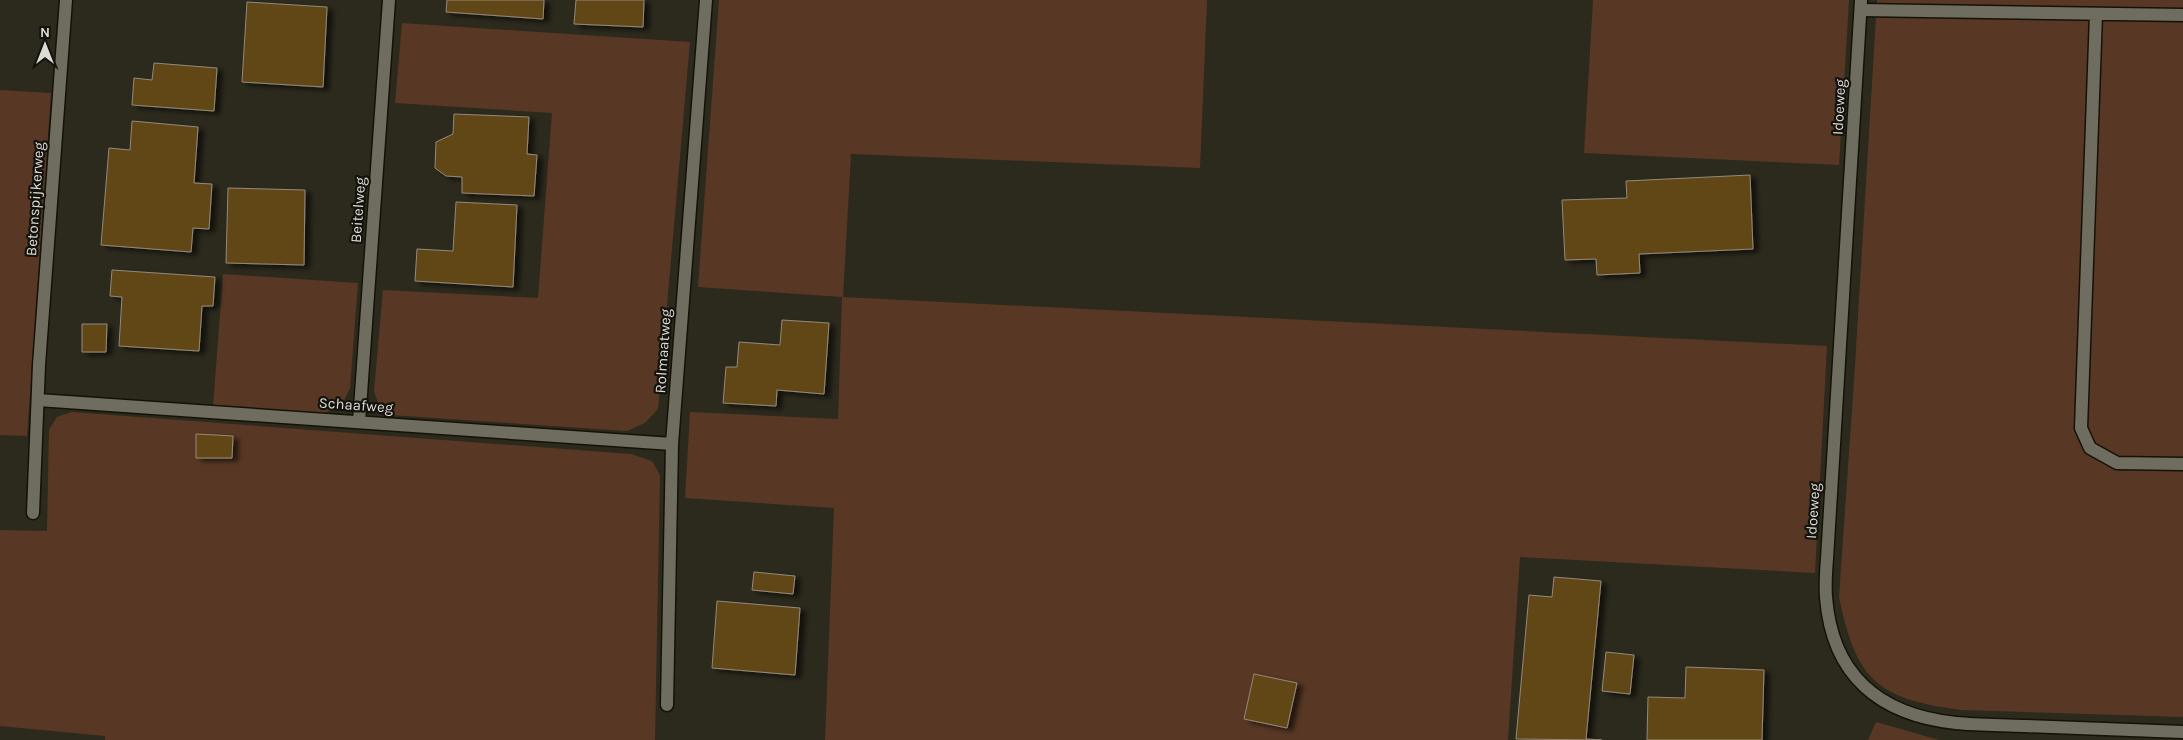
<svg xmlns="http://www.w3.org/2000/svg" width="2183" height="740" font-family="Karla,sans-serif">
<defs>
<filter id="shadow"><feDropShadow dx="5.5" dy="3" stdDeviation="2.5" flood-color="#0009"/></filter>
</defs>
<rect width="100%" height="100%" fill="#2c2a1d"/>
<path fill="#583824" d="M 719,0 L 1207,0 L 1200,168 L 851,154 L 843,297 L 1827,346 L 1815,573 L 1520,557 L 1508,740 L 825,740 L 834,508 L 685,498 L 690,412 L 838,419 L 842,297 L 698,287 Z
M 1593,0 L 1849,0 L 1839,165 L 1584,153 Z
M 1877,0 L 2183,0 L 2183,717 L 1962,710 C 1877,699 1856,680 1839,597 L 1855,366 Z
M 402,23 L 690,42 L 658,409 L 645,423 L 627,431 L 390,415 L 379,406 L 374,391 L 383,290 L 538,298 L 552,113 L 395,103 Z
M 0,90 L 51,93 L 27,436 L 0,435 Z
M 223,274 L 358,283 L 350,388 L 341,407 L 324,413 L 213,407 Z
M 72,412 L 631,454 L 652,461 L 660,475 L 655,740 L 105,740 L 105,736 L 0,726 L 0,530 L 47,531 L 49,430 L 57,417 Z
M 1876,722 L 1939,740 L 1868,740 Z"/>
<path fill="#624616" stroke="#93897c" filter="url(#shadow)" d="M 447,0 L 544,0 L 543,19 L 446,12 Z
M 576,0 L 644,0 L 643,27 L 574,24 Z
M 247,2 L 327,7 L 323,87 L 242,82 Z
M 154,63 L 217,68 L 214,111 L 132,105 L 134,78 L 152,80 Z
M 454,114 L 529,117 L 527,154 L 537,155 L 534,196 L 462,193 L 462,177 L 446,176 L 435,168 L 436,142 L 453,134 Z
M 132,121 L 198,127 L 194,183 L 212,184 L 209,229 L 193,228 L 191,252 L 101,245 L 109,148 L 130,150 Z
M 1750,175 L 1753,249 L 1639,254 L 1640,273 L 1597,275 L 1596,259 L 1565,260 L 1562,200 L 1627,198 L 1626,181 Z
M 228,188 L 305,190 L 304,265 L 226,263 Z
M 456,202 L 517,205 L 513,287 L 415,281 L 417,249 L 453,251 Z
M 112,270 L 215,277 L 213,306 L 202,306 L 199,351 L 119,346 L 122,297 L 110,296 Z
M 782,320 L 829,323 L 824,394 L 777,390 L 776,406 L 723,403 L 726,367 L 737,367 L 739,342 L 780,345 Z
M 82,324 L 107,324 L 106,352 L 82,352 Z
M 196,434 L 233,436 L 232,458 L 196,458 Z
M 754,572 L 795,576 L 793,594 L 752,590 Z
M 1554,577 L 1601,581 L 1586,739 L 1602,740 L 1516,739 L 1529,595 L 1552,597 Z
M 717,601 L 800,608 L 795,675 L 712,668 Z
M 1606,652 L 1634,655 L 1630,694 L 1602,691 Z
M 1686,667 L 1764,670 L 1762,740 L 1647,740 L 1648,697 L 1685,698 Z
M 1254,674 L 1297,683 L 1287,728 L 1244,719 Z"/>
<g fill="none" stroke-linecap="round" stroke-linejoin="round">
<defs>
<path id="service" d="M 1861,10 L 2183,15
M 2096,14 L 2081,428 L 2090,448 L 2117,463 L 2183,464"/>
<path id="minor" d="M 1861,0 L 1827,559 C 1826,571 1825,584 1826,597 C 1832,676 1880,715 1956,723 C 1978,725 2002,725 2024,726 C 2077,728 2130,730 2183,732
M 38,400 L 672,444
M 359,422 L 389,0
M 33,513 L 39,365 L 66,0
M 667,705 L 672,444 L 706,0"/>
</defs>
<use href="#service" stroke="#141207" stroke-width="15"/>
<use href="#minor" stroke="#141207" stroke-width="15"/>
<use href="#service" stroke="#6f6d5f" stroke-width="12"/>
<use href="#minor" stroke="#6f6d5f" stroke-width="12"/>
</g>
<g text-anchor="middle" dominant-baseline="central" stroke-width="4.5" stroke-linejoin="round" paint-order="stroke">
<g font-size="15" fill="#dddcd4" stroke="#13120d">
<text transform="translate(1839 107) rotate(-87)">Idoeweg</text>
<text transform="translate(35 199) rotate(-86)">Betonspijkerweg</text>
<text transform="translate(358 210) rotate(-86)">Beitelweg</text>
<text transform="translate(663 351) rotate(-86)">Rolmaatweg</text>
<text transform="translate(356 405) rotate(4)">Schaafweg</text>
<text transform="translate(1813 511) rotate(-86)">Idoeweg</text>
</g>
</g>
<g transform="translate(45 45)" stroke="#13120d" stroke-width="4" paint-order="stroke">
<path d="M0-4L9 19L0 12L-9 19Z" fill="#dddcd4"/>
<text y="-8" font-size="14" font-weight="bold" text-anchor="middle" fill="#dddcd4">N</text>
</g>
</svg>
